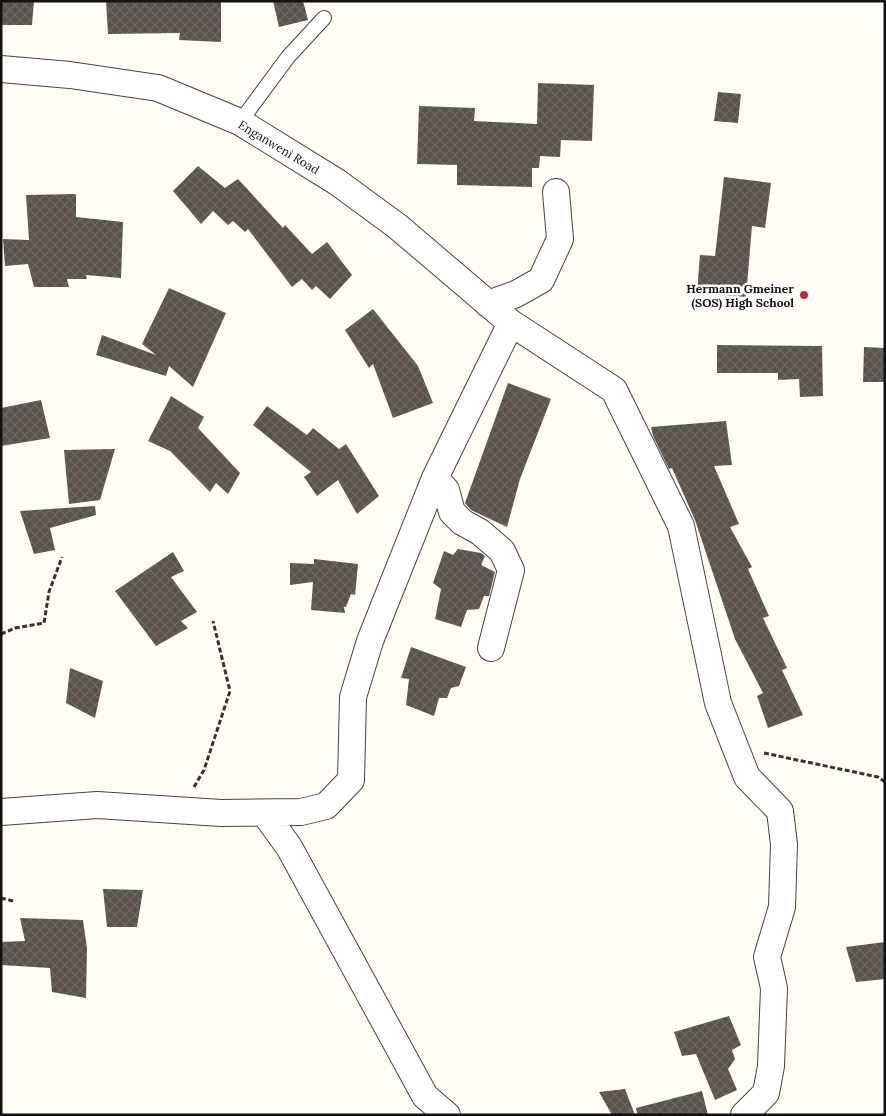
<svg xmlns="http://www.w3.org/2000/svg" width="886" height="1116" font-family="Lora,serif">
<defs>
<pattern id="building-cross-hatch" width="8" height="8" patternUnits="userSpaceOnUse" patternTransform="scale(1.25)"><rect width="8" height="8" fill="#5a524d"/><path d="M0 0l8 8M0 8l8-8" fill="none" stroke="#6d6662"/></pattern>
</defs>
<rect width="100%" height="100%" fill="#fffdf5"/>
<path fill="url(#building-cross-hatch)" d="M 1,1 L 34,1 L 32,25 L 1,25 Z
M 106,1 L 221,1 L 221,42 L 179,40 L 180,33 L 108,34 Z
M 273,1 L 303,1 L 308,20 L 279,27 Z
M 538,83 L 594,85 L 592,141 L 561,140 L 560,157 L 540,156 L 539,168 L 532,168 L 532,187 L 457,185 L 457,165 L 417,164 L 419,106 L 475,108 L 474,121 L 537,124 Z
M 718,92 L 741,94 L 738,123 L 714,121 Z
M 198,166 L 225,188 L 238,179 L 283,228 L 285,225 L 312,254 L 327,242 L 352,275 L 330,299 L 316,286 L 312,290 L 302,279 L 292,287 L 248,229 L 245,232 L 233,221 L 228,225 L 213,211 L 201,224 L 173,191 Z
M 724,177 L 771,183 L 765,228 L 752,226 L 746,297 L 697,293 L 700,255 L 715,256 Z
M 76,194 L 76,217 L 123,222 L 121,278 L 86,275 L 87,279 L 67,279 L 69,287 L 34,287 L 28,264 L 5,266 L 3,239 L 29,240 L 26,195 Z
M 169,288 L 226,313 L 193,387 L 169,366 L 166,376 L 96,355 L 102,335 L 156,355 L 142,344 Z
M 373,309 L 418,366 L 433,403 L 393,418 L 373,364 L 369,368 L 345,330 Z
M 717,345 L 822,346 L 823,396 L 800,397 L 799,379 L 778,380 L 778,373 L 717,373 Z
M 864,347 L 885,348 L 885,382 L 863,382 Z
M 508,383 L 551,399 L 520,479 L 507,527 L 471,510 L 465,503 Z
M 171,396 L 204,417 L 198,428 L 240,473 L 228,494 L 216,483 L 210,492 L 170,451 L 148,441 Z
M 41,400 L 50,438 L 1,446 L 1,408 Z
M 267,406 L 307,435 L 313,428 L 339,449 L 346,444 L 379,496 L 357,514 L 338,480 L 317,496 L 304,477 L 311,472 L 253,425 Z
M 726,421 L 732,465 L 714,466 L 739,524 L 730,527 L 752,567 L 748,569 L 769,616 L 763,618 L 787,668 L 782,670 L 803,715 L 768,728 L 757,696 L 763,693 L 735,639 L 695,520 L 672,468 L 669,469 L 653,436 L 651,427 Z
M 115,449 L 100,500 L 69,504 L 64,450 Z
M 95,506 L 96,515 L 50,528 L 55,550 L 34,554 L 20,511 Z
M 458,549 L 481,553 L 485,556 L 481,565 L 495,572 L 489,596 L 484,596 L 479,609 L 467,610 L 461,627 L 435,619 L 441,589 L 433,583 L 444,551 L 453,555 Z
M 173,552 L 184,571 L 171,577 L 197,612 L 181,621 L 188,628 L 156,646 L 115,591 Z
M 314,559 L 358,564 L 355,595 L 351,594 L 346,607 L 344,607 L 345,613 L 311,610 L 313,582 L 290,585 L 290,563 L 314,564 Z
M 411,647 L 466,667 L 459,686 L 451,688 L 447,698 L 439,698 L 434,716 L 406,705 L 409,679 L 401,678 Z
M 70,668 L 103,681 L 95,718 L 66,703 Z
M 103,889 L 143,890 L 137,927 L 107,927 Z
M 20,918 L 83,920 L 87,948 L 86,998 L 52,992 L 50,968 L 1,965 L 1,942 L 25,941 Z
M 885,942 L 885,979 L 856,982 L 846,947 Z
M 729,1016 L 741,1045 L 732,1050 L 735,1059 L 728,1069 L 737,1090 L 715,1100 L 696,1054 L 682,1056 L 674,1032 Z
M 625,1089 L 635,1115 L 612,1115 L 599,1092 Z
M 702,1091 L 708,1115 L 637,1115 L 636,1108 Z"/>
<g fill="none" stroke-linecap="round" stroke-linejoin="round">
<defs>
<path id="lane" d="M 240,122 L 288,57 L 324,18"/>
<path id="street" d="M 1,69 L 70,75 L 158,88 L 240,122 L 337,182 L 397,226 L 511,323 L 614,390 L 681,526 L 718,703 L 747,777 L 780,811 L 784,844 L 782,907 L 767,957 L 774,988 L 771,1066 L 766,1093 L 744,1115
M 488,304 L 516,294 L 541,280 L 560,239 L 556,192
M 435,478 L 446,490 L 452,512 L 462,522 L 480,532 L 502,551 L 511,570 L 491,648
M 1,812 L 97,805 L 221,813 L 301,812 L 326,806 L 351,780 L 353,697 L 370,641 L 435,478 L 511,323
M 265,814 L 289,847 L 425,1096 L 447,1115"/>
</defs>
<use href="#lane" stroke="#444" stroke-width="16"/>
<use href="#street" stroke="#444" stroke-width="28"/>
<path stroke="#333" stroke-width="3" stroke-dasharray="5 2.5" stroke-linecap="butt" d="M 1,634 L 15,628 L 44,623 L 49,592 L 62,557
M 764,753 L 878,777 L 885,782
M 194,787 L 204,770 L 230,691 L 213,621
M 1,898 L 13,901"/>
<use href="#lane" stroke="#fff" stroke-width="14"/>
<use href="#street" stroke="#fff" stroke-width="26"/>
</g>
<circle fill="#c4262e" stroke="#fff" stroke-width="2" cx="804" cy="295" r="5"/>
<g text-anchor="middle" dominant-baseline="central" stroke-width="5" stroke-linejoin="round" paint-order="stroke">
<g font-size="12" fill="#111" stroke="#fff">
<text transform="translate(279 147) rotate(31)">Enganweni Road</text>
</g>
<g font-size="12" font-weight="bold" fill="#111" stroke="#fff" text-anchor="end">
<text x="794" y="288">Hermann Gmeiner<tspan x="794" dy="14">(SOS) High School</tspan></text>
</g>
</g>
<rect width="886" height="1116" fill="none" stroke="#111111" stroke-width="5"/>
</svg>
